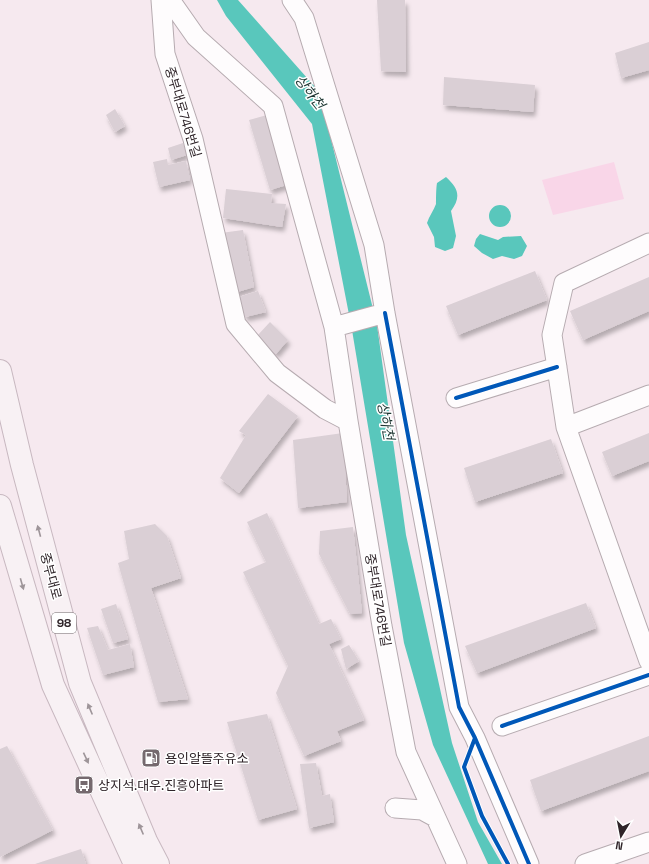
<svg xmlns="http://www.w3.org/2000/svg" width="649" height="864" font-family="'Space Grotesk','Noto Sans KR',sans-serif">
<defs>
<filter id="shadow"><feDropShadow dx="2.5" dy="4.5" stdDeviation="2" flood-color="#0004"/></filter>
</defs>
<rect width="100%" height="100%" fill="#f6e9ef"/>
<path fill="#f9d6e8" d="M 614,162 L 624,199 L 553,215 L 542,180 Z"/>
<path fill="#59c7bc" d="M 217,0 L 238,0 L 316,88 L 326,119 L 377,325 L 406,535 L 452,743 L 478,822 L 502,864 L 488,864 L 433,745 L 404,643 L 352,330 L 312,124 L 226,16 Z
M 446,177 C 459,189 461,197 451,211 L 456,236 L 453,248 L 445,251 L 435,247 L 434,237 L 427,223 C 429,216 434,210 436,204 C 436,201 436,188 437,183 Z
M489 216a11 11 0 1 1 22 0a11 11 0 1 1-22 0Z
M 480,234 L 498,240 L 503,237 L 521,236 L 527,246 L 522,256 L 514,259 L 502,256 L 493,259 L 482,253 L 474,246 L 476,239 Z"/>
<path fill="#dacfd5" filter="url(#shadow)" d="M 377,0 L 405,0 L 406,72 L 381,71 Z
M 649,42 L 649,70 L 621,78 L 615,53 Z
M 444,77 L 535,85 L 533,112 L 443,105 Z
M 115,109 L 125,126 L 115,132 L 106,115 Z
M 267,115 L 290,184 L 270,190 L 249,120 Z
M 183,143 L 187,155 L 171,160 L 168,148 Z
M 167,159 L 168,165 L 186,161 L 190,180 L 159,187 L 153,162 Z
M 226,189 L 272,194 L 271,203 L 286,204 L 282,227 L 223,218 Z
M 243,230 L 254,287 L 234,293 L 221,233 Z
M 535,271 L 547,300 L 458,335 L 446,306 Z
M 649,277 L 649,311 L 583,340 L 570,311 Z
M 258,291 L 266,312 L 245,317 L 239,297 Z
M 270,322 L 288,340 L 276,354 L 257,336 Z
M 268,394 L 298,416 L 239,493 L 220,478 L 246,435 L 239,431 Z
M 343,433 L 347,502 L 298,508 L 293,440 Z
M 649,433 L 649,461 L 612,476 L 602,452 Z
M 551,439 L 563,473 L 475,502 L 464,468 Z
M 267,513 L 319,624 L 331,619 L 341,639 L 329,644 L 364,720 L 337,731 L 341,741 L 304,756 L 276,693 L 288,666 L 243,572 L 266,562 L 247,522 Z
M 155,524 L 167,536 L 181,578 L 151,588 L 188,699 L 158,702 L 118,563 L 129,559 L 124,531 Z
M 353,527 L 362,613 L 350,614 L 319,554 L 320,531 Z
M 586,603 L 596,628 L 477,673 L 465,646 Z
M 116,604 L 128,639 L 113,643 L 101,609 Z
M 98,626 L 108,650 L 130,644 L 134,667 L 103,675 L 87,628 Z
M 349,645 L 359,661 L 346,669 L 341,649 Z
M 267,714 L 297,809 L 258,820 L 227,722 Z
M 649,736 L 649,771 L 541,811 L 530,780 Z
M 7,746 L 53,830 L 0,857 L 0,749 Z
M 316,763 L 322,796 L 330,794 L 334,822 L 309,828 L 300,764 Z
M 81,849 L 86,864 L 35,864 Z"/>
<g fill="none" stroke-linecap="round" stroke-linejoin="round">
<defs>
<path id="minor" d="M 161,0 L 165,54 L 193,139 L 236,324 L 277,373 L 325,409 L 348,421
M 170,0 L 196,37 L 273,106 L 334,327 L 348,421 L 382,626 L 406,752 L 457,864
M 292,0 L 304,18 L 374,245 L 385,313 L 459,707 L 475,738 L 529,864
M 649,243 L 564,283 L 552,335 L 566,427 L 649,661
M 334,327 L 385,313
M 456,398 L 557,367
M 566,427 L 649,395
M 502,726 L 649,675
M 395,808 L 422,810 L 435,817
M 585,864 L 649,842"/>
<path id="major" d="M 0,371 L 22,465 L 80,683 L 146,841 L 158,864
M 0,506 L 53,685 L 135,864"/>
</defs>
<use href="#minor" stroke="#b6abb0" stroke-width="21"/>
<use href="#major" stroke="#c8b8c0" stroke-width="24"/>
<use href="#minor" stroke="#fefcfd" stroke-width="19"/>
<use href="#major" stroke="#f8f1f4" stroke-width="22"/>
<defs>
<path id="cycleway" d="M 385,313 L 459,707 L 475,738 L 529,864
M 456,398 L 557,367
M 502,726 L 649,675
M 475,738 L 464,767 L 482,816 L 508,864"/>
</defs>
<use href="#cycleway" stroke="#fff" stroke-width="6"/>
<use href="#cycleway" stroke="#0057b8" stroke-width="4"/>
</g>
<defs><path id="oneway-solid" d="M-6-.8H1V-3.2L6.5 0L1 3.2V.8H-6Z"/></defs>
<g fill="#9e9599">
<use href="#oneway-solid" transform="translate(39 531) rotate(-105)"/>
<use href="#oneway-solid" transform="translate(22 584) rotate(74)"/>
<use href="#oneway-solid" transform="translate(90 709) rotate(-113)"/>
<use href="#oneway-solid" transform="translate(86 758) rotate(65)"/>
<use href="#oneway-solid" transform="translate(141 829) rotate(-113)"/>
</g>
<defs>
<symbol id="fuel-square" viewBox="-11 -11 22 22"><rect x="-9" y="-9" width="18" height="18" rx="4" fill="#75696e" stroke="#fff"/><path d="M-5.5-6h7V0h2V4h1.3V-2.5L3-4.5l.8-.8L6-3V5H2.5V1h-1V6h-7ZM-4.2-4.7v3.2H.2V-4.7Z" fill="#fff"/></symbol>
<symbol id="bus-square" viewBox="-11 -11 22 22"><rect x="-9" y="-9" width="18" height="18" rx="4" fill="#75696e" stroke="#fff"/><path d="M-5-6H5V4H4V6H2V4H-2V6H-4V4H-5ZM-3.5-4V0h7V-4ZM-3.5 1.2v1.5H-2V1.2ZM2 1.2v1.5H3.5V1.2Z" fill="#fff"/></symbol>
</defs>
<g fill-rule="evenodd">
<use href="#fuel-square" x="140" y="747" width="22" height="22"/>
<use href="#bus-square" x="73" y="774" width="22" height="22"/>
</g>
<g text-anchor="middle" dominant-baseline="central" stroke-width="3" stroke-linejoin="round" paint-order="stroke">
<rect fill="#fff" stroke="#6d6669" stroke-width="1" x="52" y="613" width="24" height="20" rx="3"/>
<g font-size="12" font-weight="bold" fill="#2f2429">
<text x="64" y="623">98</text>
</g>
<g font-size="13" fill="#2f2429" stroke="#fff">
<text transform="translate(183 112) rotate(73)">중부대로746번길</text>
<text transform="translate(51 576) rotate(75)">중부대로</text>
<text transform="translate(378 600) rotate(80)">중부대로746번길</text>
</g>
<g font-size="13" fill="#2f2429" stroke="#fff" text-anchor="start">
<text x="165" y="758">용인알뜰주유소</text>
<text x="98" y="785">상지석.대우.진흥아파트</text>
</g>
<g font-size="14" font-style="italic" fill="#1f3733" stroke="#fff">
<text transform="translate(310 92) rotate(52)">상하천</text>
<text transform="translate(386 421) rotate(79)">상하천</text>
</g>
</g>
<g transform="translate(621 836) rotate(190)" stroke="#ffffff" stroke-width="3" paint-order="stroke">
<path d="M0-3L7 15L0 10L-7 15Z" fill="#2f2429"/>
<text y="-6" font-size="11" font-weight="bold" text-anchor="middle" fill="#2f2429">N</text>
</g>
</svg>
